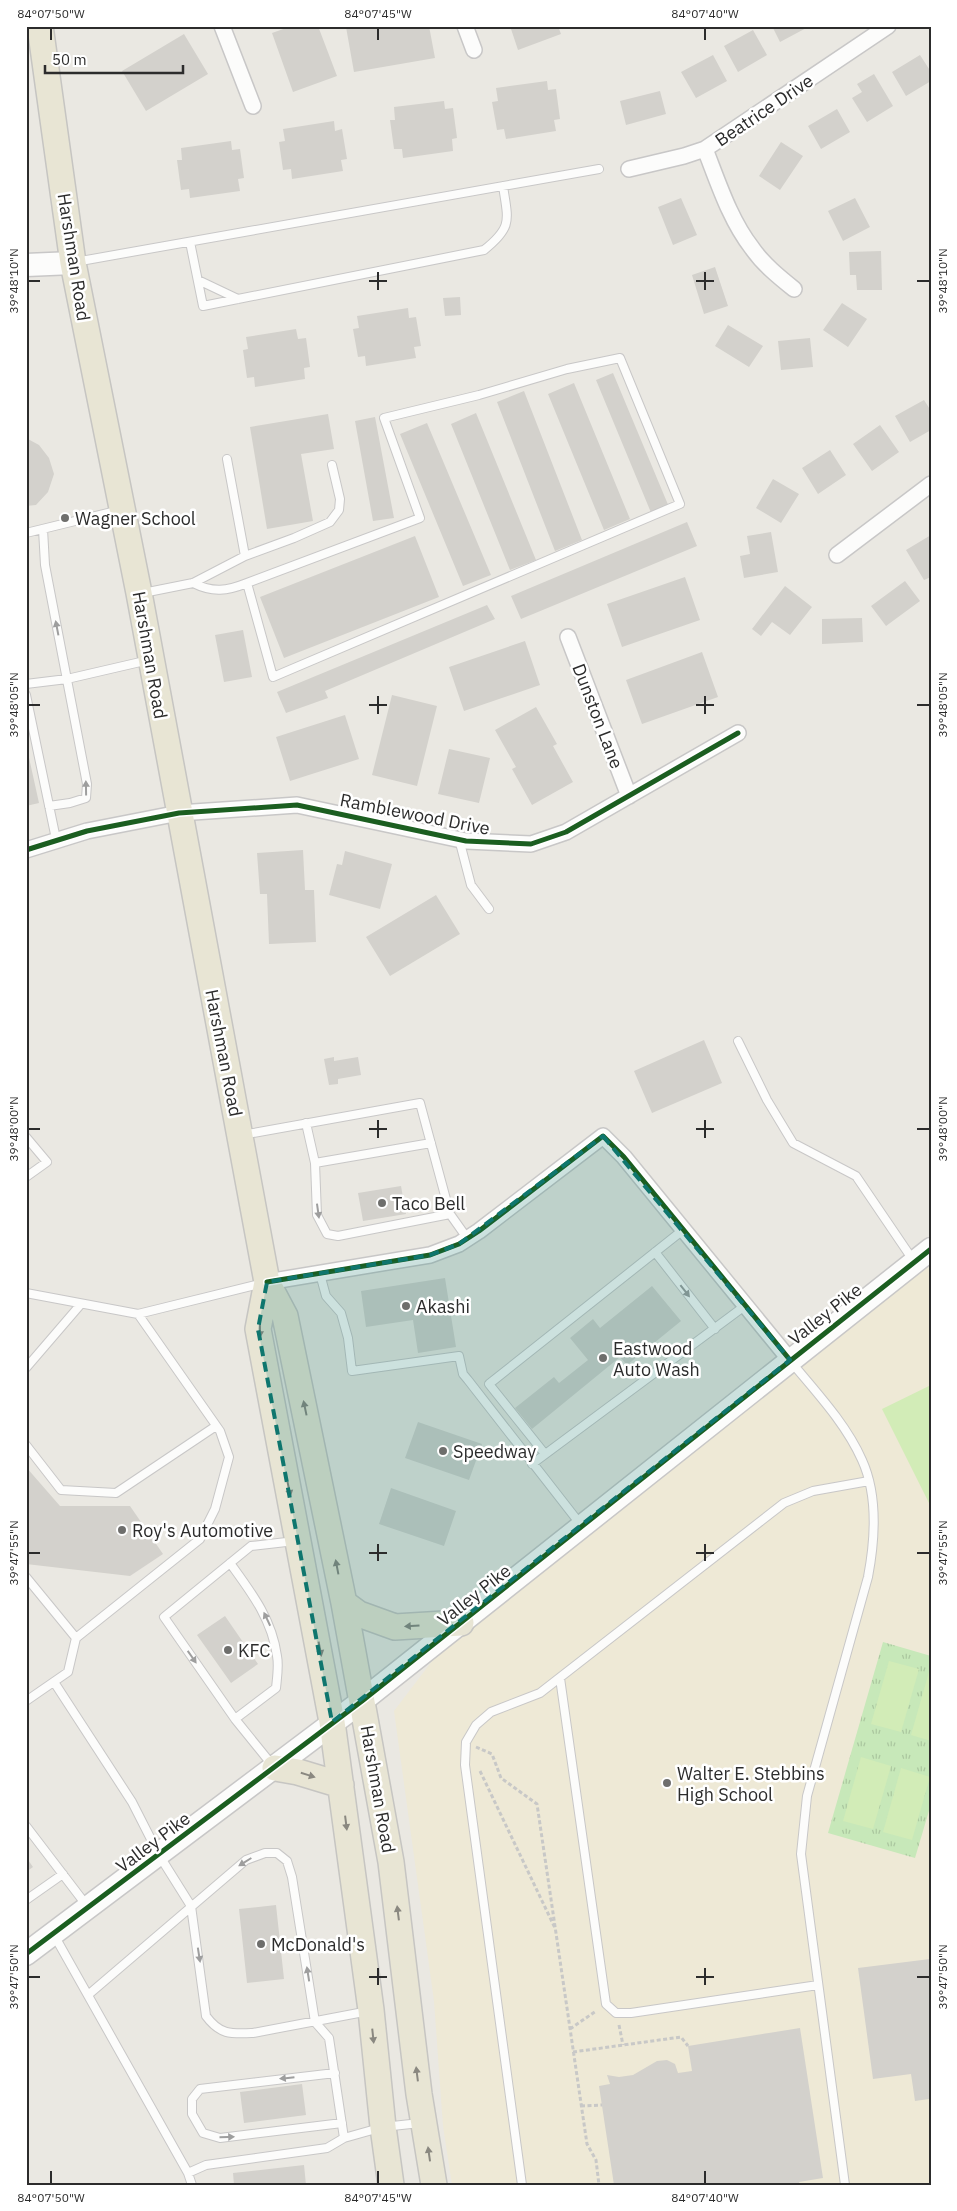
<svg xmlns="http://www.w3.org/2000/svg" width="957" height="2211" font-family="'IBM Plex Sans',sans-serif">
<defs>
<pattern id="park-tufts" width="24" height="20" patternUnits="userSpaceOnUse" patternTransform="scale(1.25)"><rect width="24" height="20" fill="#c7e8b9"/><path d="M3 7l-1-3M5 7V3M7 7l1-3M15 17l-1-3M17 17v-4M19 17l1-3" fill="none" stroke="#abc79f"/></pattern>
</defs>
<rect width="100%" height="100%" fill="#eae8e2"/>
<path fill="#eee9d6" d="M 931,1249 L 931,2185 L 452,2185 L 443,2126 L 434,2001 L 394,1711 L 461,1623 Z"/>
<path fill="url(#park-tufts)" d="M 883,1642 L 931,1656 L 931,1804 L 915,1858 L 828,1833 Z"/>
<path fill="#d2ecb7" d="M 931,1385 L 931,1507 L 882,1409 Z
M 889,1661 L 919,1669 L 901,1732 L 871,1724 Z
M 929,1672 L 931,1672 L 931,1741 L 911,1735 Z
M 861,1757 L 891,1766 L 873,1829 L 843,1821 Z
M 901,1768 L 930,1777 L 912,1840 L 883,1832 Z"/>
<path fill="#d3d1cc" d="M 292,26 L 318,26 L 337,76 L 293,92 L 272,33 Z
M 429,26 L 435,58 L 354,72 L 346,27 Z
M 510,26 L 558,26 L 561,34 L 518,50 Z
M 772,26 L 810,26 L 780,42 Z
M 753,30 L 767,55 L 738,72 L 724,46 Z
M 184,34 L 208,74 L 146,111 L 122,71 Z
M 713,55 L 727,81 L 696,98 L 681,72 Z
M 920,55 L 931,72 L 931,81 L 906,96 L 892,72 Z
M 874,74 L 893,106 L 867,122 L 852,98 L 862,92 L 857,84 Z
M 547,81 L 548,90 L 556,89 L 560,119 L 554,120 L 556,131 L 506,139 L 504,129 L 497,130 L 492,102 L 498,101 L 496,88 Z
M 660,91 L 666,114 L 626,125 L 620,101 Z
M 444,101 L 445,109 L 453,108 L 457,138 L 452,139 L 453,151 L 403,158 L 402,149 L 394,149 L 390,120 L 395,120 L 394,107 Z
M 837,109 L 850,132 L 821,149 L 808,126 Z
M 334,121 L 335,131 L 342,129 L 347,159 L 341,160 L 343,171 L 292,179 L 291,169 L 283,170 L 279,142 L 285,141 L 283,129 Z
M 231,141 L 232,150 L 240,149 L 244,178 L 238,179 L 240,191 L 190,198 L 189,189 L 181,190 L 177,160 L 182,160 L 181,148 Z
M 781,142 L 803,156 L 780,190 L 759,176 Z
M 681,198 L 697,235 L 673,245 L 658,207 Z
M 855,198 L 870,227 L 843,241 L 828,211 Z
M 881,251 L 882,290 L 857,290 L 856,275 L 850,275 L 849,252 Z
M 715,267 L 728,306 L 704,314 L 692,275 Z
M 460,297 L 461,315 L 445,316 L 443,298 Z
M 842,303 L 867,319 L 848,347 L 823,330 Z
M 408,308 L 409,318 L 416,317 L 421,346 L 414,347 L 416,358 L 366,366 L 365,356 L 358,357 L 353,329 L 359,328 L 357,316 Z
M 728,325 L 763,346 L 749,367 L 715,346 Z
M 296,329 L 298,339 L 306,338 L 310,367 L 304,368 L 305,379 L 255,387 L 254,377 L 247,378 L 243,350 L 248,349 L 246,337 Z
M 810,338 L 813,367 L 781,370 L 778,341 Z
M 613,373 L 669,507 L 652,515 L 596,380 Z
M 574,383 L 630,519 L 604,530 L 548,394 Z
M 524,391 L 582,540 L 555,551 L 497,402 Z
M 924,400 L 931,411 L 931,430 L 910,442 L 895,416 Z
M 476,413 L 536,560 L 510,570 L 451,424 Z
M 328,414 L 334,449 L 301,454 L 313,521 L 267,529 L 250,427 Z
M 375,417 L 394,518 L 373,521 L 355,421 Z
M 427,423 L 491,575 L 463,586 L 400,434 Z
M 880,425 L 899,452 L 872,471 L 853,444 Z
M 26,438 L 39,445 L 49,458 L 54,474 L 48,492 L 36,505 L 26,506 Z
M 830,450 L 846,475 L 818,494 L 802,468 Z
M 773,479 L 799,494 L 781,523 L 756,508 Z
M 687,522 L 697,546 L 521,619 L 511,596 Z
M 771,532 L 778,572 L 744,578 L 740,556 L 750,554 L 747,536 Z
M 931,535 L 931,577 L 924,580 L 906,550 Z
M 415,536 L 439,597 L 284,658 L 260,597 Z
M 685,577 L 700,620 L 622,647 L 607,604 Z
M 905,581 L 920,601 L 886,626 L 871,606 Z
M 785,586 L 812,607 L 790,635 L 772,622 L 761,636 L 752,629 Z
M 487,605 L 495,619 L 325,691 L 328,698 L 286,713 L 277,692 Z
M 862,618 L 863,642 L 822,644 L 822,619 Z
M 243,630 L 252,677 L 224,682 L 215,635 Z
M 525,641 L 540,685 L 464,711 L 449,667 Z
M 702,652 L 718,697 L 642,724 L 626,680 Z
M 392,695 L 437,706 L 417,786 L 372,775 Z
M 536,707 L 557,744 L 553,746 L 573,782 L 532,805 L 512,769 L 516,767 L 495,730 Z
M 345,715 L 359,759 L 290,781 L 276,737 Z
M 26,744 L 39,803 L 26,806 Z
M 449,749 L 490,758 L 479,803 L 438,794 Z
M 303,850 L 305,890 L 314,890 L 316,942 L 269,944 L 267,894 L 260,894 L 257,853 Z
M 345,851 L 392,864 L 380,909 L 329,895 L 337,864 L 342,865 Z
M 436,895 L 460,934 L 390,976 L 366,937 Z
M 704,1040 L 722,1083 L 652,1113 L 634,1071 Z
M 334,1057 L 334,1061 L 358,1057 L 361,1075 L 338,1079 L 338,1084 L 329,1085 L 324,1059 Z
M 401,1186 L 406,1214 L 363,1221 L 358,1193 Z
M 445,1278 L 456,1347 L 418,1353 L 413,1320 L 366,1327 L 361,1291 Z
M 652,1286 L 681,1321 L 627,1365 L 620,1357 L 532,1429 L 515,1408 L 554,1377 L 559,1383 L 588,1360 L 570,1338 L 593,1319 L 600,1328 Z
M 418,1422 L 482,1444 L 469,1480 L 405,1458 Z
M 26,1467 L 60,1506 L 130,1506 L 163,1554 L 130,1576 L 26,1564 Z
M 391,1488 L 456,1511 L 444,1546 L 379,1524 Z
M 225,1616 L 258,1664 L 231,1683 L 197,1635 Z
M 26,1857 L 33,1867 L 26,1872 Z
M 276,1905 L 284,1979 L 247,1983 L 239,1909 Z
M 930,1959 L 931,2105 L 930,2105 L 929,2099 L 915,2101 L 911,2074 L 873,2079 L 858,1968 Z
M 800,2028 L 823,2178 L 799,2182 L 800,2185 L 614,2185 L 599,2086 L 610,2084 L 607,2075 L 619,2077 L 633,2075 L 657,2061 L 667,2060 L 675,2064 L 678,2073 L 692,2071 L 688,2046 Z
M 302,2084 L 306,2115 L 244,2123 L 240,2092 Z
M 304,2165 L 306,2185 L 234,2185 L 233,2173 Z"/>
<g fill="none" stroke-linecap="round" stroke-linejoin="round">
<defs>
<path id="lane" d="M 190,242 L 203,306 L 484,250 C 513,227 508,220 503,186
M 75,262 L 599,169
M 198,280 L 238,299
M 227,459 L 245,556
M 43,529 L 45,565 L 87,784 L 86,798 L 70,803 L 49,806
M 26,533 L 120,510
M 193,583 C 213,593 227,591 247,583 L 420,518 L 384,418 L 479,395 L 567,369 L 620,358 L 680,504 L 273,677 L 247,583
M 143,593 L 193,583 L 245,556 L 294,538 L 330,522 L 339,510 L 340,499 L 332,465
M 26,684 L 67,679 L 149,660
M 26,695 L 56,839
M 459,839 L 471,885 L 489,909
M 738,1041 L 767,1100 L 793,1143 L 856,1176 L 913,1260
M 306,1123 L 315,1163 L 431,1143
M 242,1135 L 420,1103 L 450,1214 L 467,1238
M 26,1137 L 47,1162 L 26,1177
M 315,1163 L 317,1215 L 327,1234 L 338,1236 L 450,1214
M 655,1252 L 715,1329
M 320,1274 L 326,1296 L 341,1313 L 348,1338 L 352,1371 L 459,1356 L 463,1374 L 468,1380 L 581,1525
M 26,1293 L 138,1314 L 264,1283
M 792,1363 C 817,1393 846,1424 862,1460 C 878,1495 875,1540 868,1577 L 807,1796 L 801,1854 L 845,2185
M 26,1368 L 81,1304
M 26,1445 L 61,1490 L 116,1493 L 216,1426
M 545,1454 L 489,1384 L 683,1230
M 532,1464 L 746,1305
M 230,1563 C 251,1592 272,1619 277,1656 C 279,1666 277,1678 276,1688 L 235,1719 L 164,1617 L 251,1546 L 295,1541
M 26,1577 L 76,1638 L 68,1672 L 26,1701
M 76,1638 L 200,1539 L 215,1509 L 229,1457 L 220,1431 L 138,1314
M 560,1678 L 606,2004 L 616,2013 L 631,2013 L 818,1985
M 54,1682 L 132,1802 L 159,1855 L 191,1906 L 206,2016 C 220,2035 231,2034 253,2033 L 369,2011
M 235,1719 L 273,1766
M 26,1826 L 87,1906
M 26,1900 L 63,1874
M 54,1935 L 188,2173 L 192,2185
M 88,1995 L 246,1860 L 265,1853 L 277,1853 L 287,1861 L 292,1877 L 315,2022 L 329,2038 L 344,2138 L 327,2148 L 206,2165 L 188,2173
M 335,2073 L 200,2089 L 192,2099 L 192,2114 L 203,2133 L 220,2138 L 342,2123
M 344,2138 L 383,2127 L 420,2123
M 522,2185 L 465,1765 L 466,1742 L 476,1725 L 491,1712 L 540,1693 L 784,1503 L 813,1491 L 869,1481"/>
<path id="street" d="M 222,26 L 253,106
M 465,26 L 474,50
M 705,149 C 718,182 730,220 752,248 C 763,264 779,277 794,289
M 629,169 L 684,156 L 705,149 L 888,26
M 837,555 L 931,484
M 568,637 L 629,796
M 26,850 L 87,831 L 179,813 L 297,805 L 466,841 L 531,844 L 566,832 L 738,733
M 267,1282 L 430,1255 L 459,1244 L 479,1231 L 603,1136 L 624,1157 L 790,1360"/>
<path id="secondary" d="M 26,265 L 73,263
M 26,1954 L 362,1701 L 931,1249"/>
<path id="primary" d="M 40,26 L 73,263 L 139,593 L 267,1282 L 285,1316 L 344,1603 L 391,1862 L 419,2094 L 434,2185
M 267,1282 L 258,1329 L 332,1722 L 371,2010 L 383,2127 L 391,2185
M 344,1603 L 359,1614 L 395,1627 L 461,1623
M 275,1768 L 298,1772 L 341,1785"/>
</defs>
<use href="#lane" stroke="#c8c7c7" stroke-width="10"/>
<use href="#street" stroke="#c8c7c7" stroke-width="18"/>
<use href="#secondary" stroke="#c8c7c7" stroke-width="25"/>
<use href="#primary" stroke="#c6c5c2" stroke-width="28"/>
<path stroke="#c8c8c7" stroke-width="3" stroke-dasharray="4 2.5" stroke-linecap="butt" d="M 476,1747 L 492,1754 L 501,1778 L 537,1804 L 587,2144 L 596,2160 L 599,2185
M 480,1771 L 555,1928
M 619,2025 L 623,2045
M 570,2029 L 596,2011
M 573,2052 L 681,2037 L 688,2046
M 581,2106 L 602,2105"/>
<use href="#lane" stroke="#fcfcfb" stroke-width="8"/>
<use href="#street" stroke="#fcfcfb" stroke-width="15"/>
<use href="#secondary" stroke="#fcfcfb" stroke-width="22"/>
<use href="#primary" stroke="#e8e5d4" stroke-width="25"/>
<defs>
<path id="cycleway" d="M 26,850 L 87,831 L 179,813 L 297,805 L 466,841 L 531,844 L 566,832 L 738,733
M 267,1282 L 430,1255 L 459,1244 L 479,1231 L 603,1136 L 624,1157 L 790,1360
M 26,1954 L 362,1701 L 931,1249"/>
</defs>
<use href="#cycleway" stroke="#fff" stroke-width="8"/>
<use href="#cycleway" stroke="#1b5e20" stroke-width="5"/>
</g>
<defs><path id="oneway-solid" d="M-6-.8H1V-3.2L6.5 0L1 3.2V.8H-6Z" transform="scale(1.25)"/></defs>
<g fill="#9e9e9e">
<use href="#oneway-solid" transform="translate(57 628) rotate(-101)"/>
<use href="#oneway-solid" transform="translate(86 788) rotate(-91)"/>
<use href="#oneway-solid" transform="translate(318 1211) rotate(82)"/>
<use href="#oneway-solid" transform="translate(685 1291) rotate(52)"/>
<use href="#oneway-solid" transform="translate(267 1619) rotate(-115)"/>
<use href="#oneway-solid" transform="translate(192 1657) rotate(55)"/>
<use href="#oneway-solid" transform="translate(245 1862) rotate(148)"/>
<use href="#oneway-solid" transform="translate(199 1955) rotate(81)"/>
<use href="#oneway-solid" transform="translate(308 1974) rotate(-99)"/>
<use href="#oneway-solid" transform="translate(287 2078) rotate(174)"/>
<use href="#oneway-solid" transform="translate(227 2137) rotate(-2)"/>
</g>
<g fill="#8a8880">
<use href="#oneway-solid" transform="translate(260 1330) rotate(89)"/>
<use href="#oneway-solid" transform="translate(305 1408) rotate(-102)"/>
<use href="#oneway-solid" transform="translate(289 1489) rotate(78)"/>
<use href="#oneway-solid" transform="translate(337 1567) rotate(-101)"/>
<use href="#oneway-solid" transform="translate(412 1626) rotate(176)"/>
<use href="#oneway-solid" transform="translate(320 1649) rotate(79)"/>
<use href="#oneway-solid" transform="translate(308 1775) rotate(17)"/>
<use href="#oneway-solid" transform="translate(346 1823) rotate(83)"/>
<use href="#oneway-solid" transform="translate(398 1913) rotate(-97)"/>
<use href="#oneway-solid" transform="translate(373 2036) rotate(84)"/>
<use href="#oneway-solid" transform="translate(417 2074) rotate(-97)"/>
<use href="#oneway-solid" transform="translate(429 2154) rotate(-98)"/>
</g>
<path fill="#0f766e" fill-opacity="0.2" stroke="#0f766e" stroke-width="4" stroke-dasharray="10 6" stroke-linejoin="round" d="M 603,1136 L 790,1360 L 332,1722 L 258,1329 L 267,1282 L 430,1255 L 459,1244 Z"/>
<path fill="none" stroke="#2c2c2c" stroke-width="2" d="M 51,28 L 51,40M 378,28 L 378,40M 705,28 L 705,40M 378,272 L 378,290M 705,272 L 705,290M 28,281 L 40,281M 369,281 L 387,281M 696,281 L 714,281M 917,281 L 930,281M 378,696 L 378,714M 705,696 L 705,714M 28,705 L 40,705M 369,705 L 387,705M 696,705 L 714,705M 917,705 L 930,705M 378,1120 L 378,1138M 705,1120 L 705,1138M 28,1129 L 40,1129M 369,1129 L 387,1129M 696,1129 L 714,1129M 917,1129 L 930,1129M 378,1544 L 378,1561M 705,1544 L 705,1561M 28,1553 L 40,1553M 369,1553 L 387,1553M 696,1553 L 714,1553M 917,1553 L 930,1553M 378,1968 L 378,1985M 705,1968 L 705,1985M 28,1977 L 40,1977M 369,1977 L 387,1977M 696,1977 L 714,1977M 917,1977 L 930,1977M 51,2171 L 51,2184M 378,2171 L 378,2184M 705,2171 L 705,2184"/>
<g fill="#6e6e6c" stroke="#fff" stroke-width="2">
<circle cx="65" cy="518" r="5"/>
<circle cx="382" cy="1203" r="5"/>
<circle cx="406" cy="1306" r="5"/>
<circle cx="603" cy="1358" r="5"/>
<circle cx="443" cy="1451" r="5"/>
<circle cx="122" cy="1530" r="5"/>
<circle cx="228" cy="1650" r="5"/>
<circle cx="667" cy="1783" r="5"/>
<circle cx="261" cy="1944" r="5"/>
</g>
<g text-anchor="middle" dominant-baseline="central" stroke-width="5" stroke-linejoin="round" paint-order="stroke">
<g font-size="18" fill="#2c2c2c" stroke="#fff">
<text transform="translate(764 110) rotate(-34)">Beatrice Drive</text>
<text transform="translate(74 257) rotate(81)">Harshman Road</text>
<text transform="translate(150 655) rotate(80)">Harshman Road</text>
<text transform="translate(598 716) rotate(69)">Dunston Lane</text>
<text transform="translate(415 814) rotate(11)">Ramblewood Drive</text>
<text transform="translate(224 1053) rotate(79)">Harshman Road</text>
<text transform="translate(825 1314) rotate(-38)">Valley Pike</text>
<text transform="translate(474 1595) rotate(-38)">Valley Pike</text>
<text transform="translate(378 1789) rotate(80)">Harshman Road</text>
<text transform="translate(153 1842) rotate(-37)">Valley Pike</text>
</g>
<g font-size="18" fill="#2c2c2c" stroke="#fff" text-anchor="start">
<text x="75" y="518">Wagner School</text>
<text x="392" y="1203">Taco Bell</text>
<text x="416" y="1306">Akashi</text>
<text x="613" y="1348">Eastwood<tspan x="613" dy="21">Auto Wash</tspan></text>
<text x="453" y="1451">Speedway</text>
<text x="132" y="1530">Roy's Automotive</text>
<text x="238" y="1650">KFC</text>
<text x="677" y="1773">Walter E. Stebbins<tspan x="677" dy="21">High School</tspan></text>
<text x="271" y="1944">McDonald's</text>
</g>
</g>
<rect width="957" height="2211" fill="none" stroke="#ffffff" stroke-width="55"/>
<path d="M45 65v8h138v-8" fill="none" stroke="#2c2c2c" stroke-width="2.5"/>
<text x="52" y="65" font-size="15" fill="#2c2c2c" stroke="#ffffff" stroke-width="4" paint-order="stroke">50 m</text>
<rect x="28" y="28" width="902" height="2156" fill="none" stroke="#2c2c2c" stroke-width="2"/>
<g font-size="12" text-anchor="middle" fill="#2c2c2c">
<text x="51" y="18">84°07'50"W</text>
<text x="378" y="18">84°07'45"W</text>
<text x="705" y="18">84°07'40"W</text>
<text transform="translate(14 281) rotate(-90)" y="4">39°48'10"N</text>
<text transform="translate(943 281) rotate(-90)" y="4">39°48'10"N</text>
<text transform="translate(14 705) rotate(-90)" y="4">39°48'05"N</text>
<text transform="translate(943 705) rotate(-90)" y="4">39°48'05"N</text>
<text transform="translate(14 1129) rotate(-90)" y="4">39°48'00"N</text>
<text transform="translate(943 1129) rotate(-90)" y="4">39°48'00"N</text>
<text transform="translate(14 1553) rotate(-90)" y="4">39°47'55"N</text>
<text transform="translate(943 1553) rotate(-90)" y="4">39°47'55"N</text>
<text transform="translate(14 1977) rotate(-90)" y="4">39°47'50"N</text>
<text transform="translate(943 1977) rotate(-90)" y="4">39°47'50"N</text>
<text x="51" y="2202">84°07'50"W</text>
<text x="378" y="2202">84°07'45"W</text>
<text x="705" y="2202">84°07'40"W</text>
</g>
</svg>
